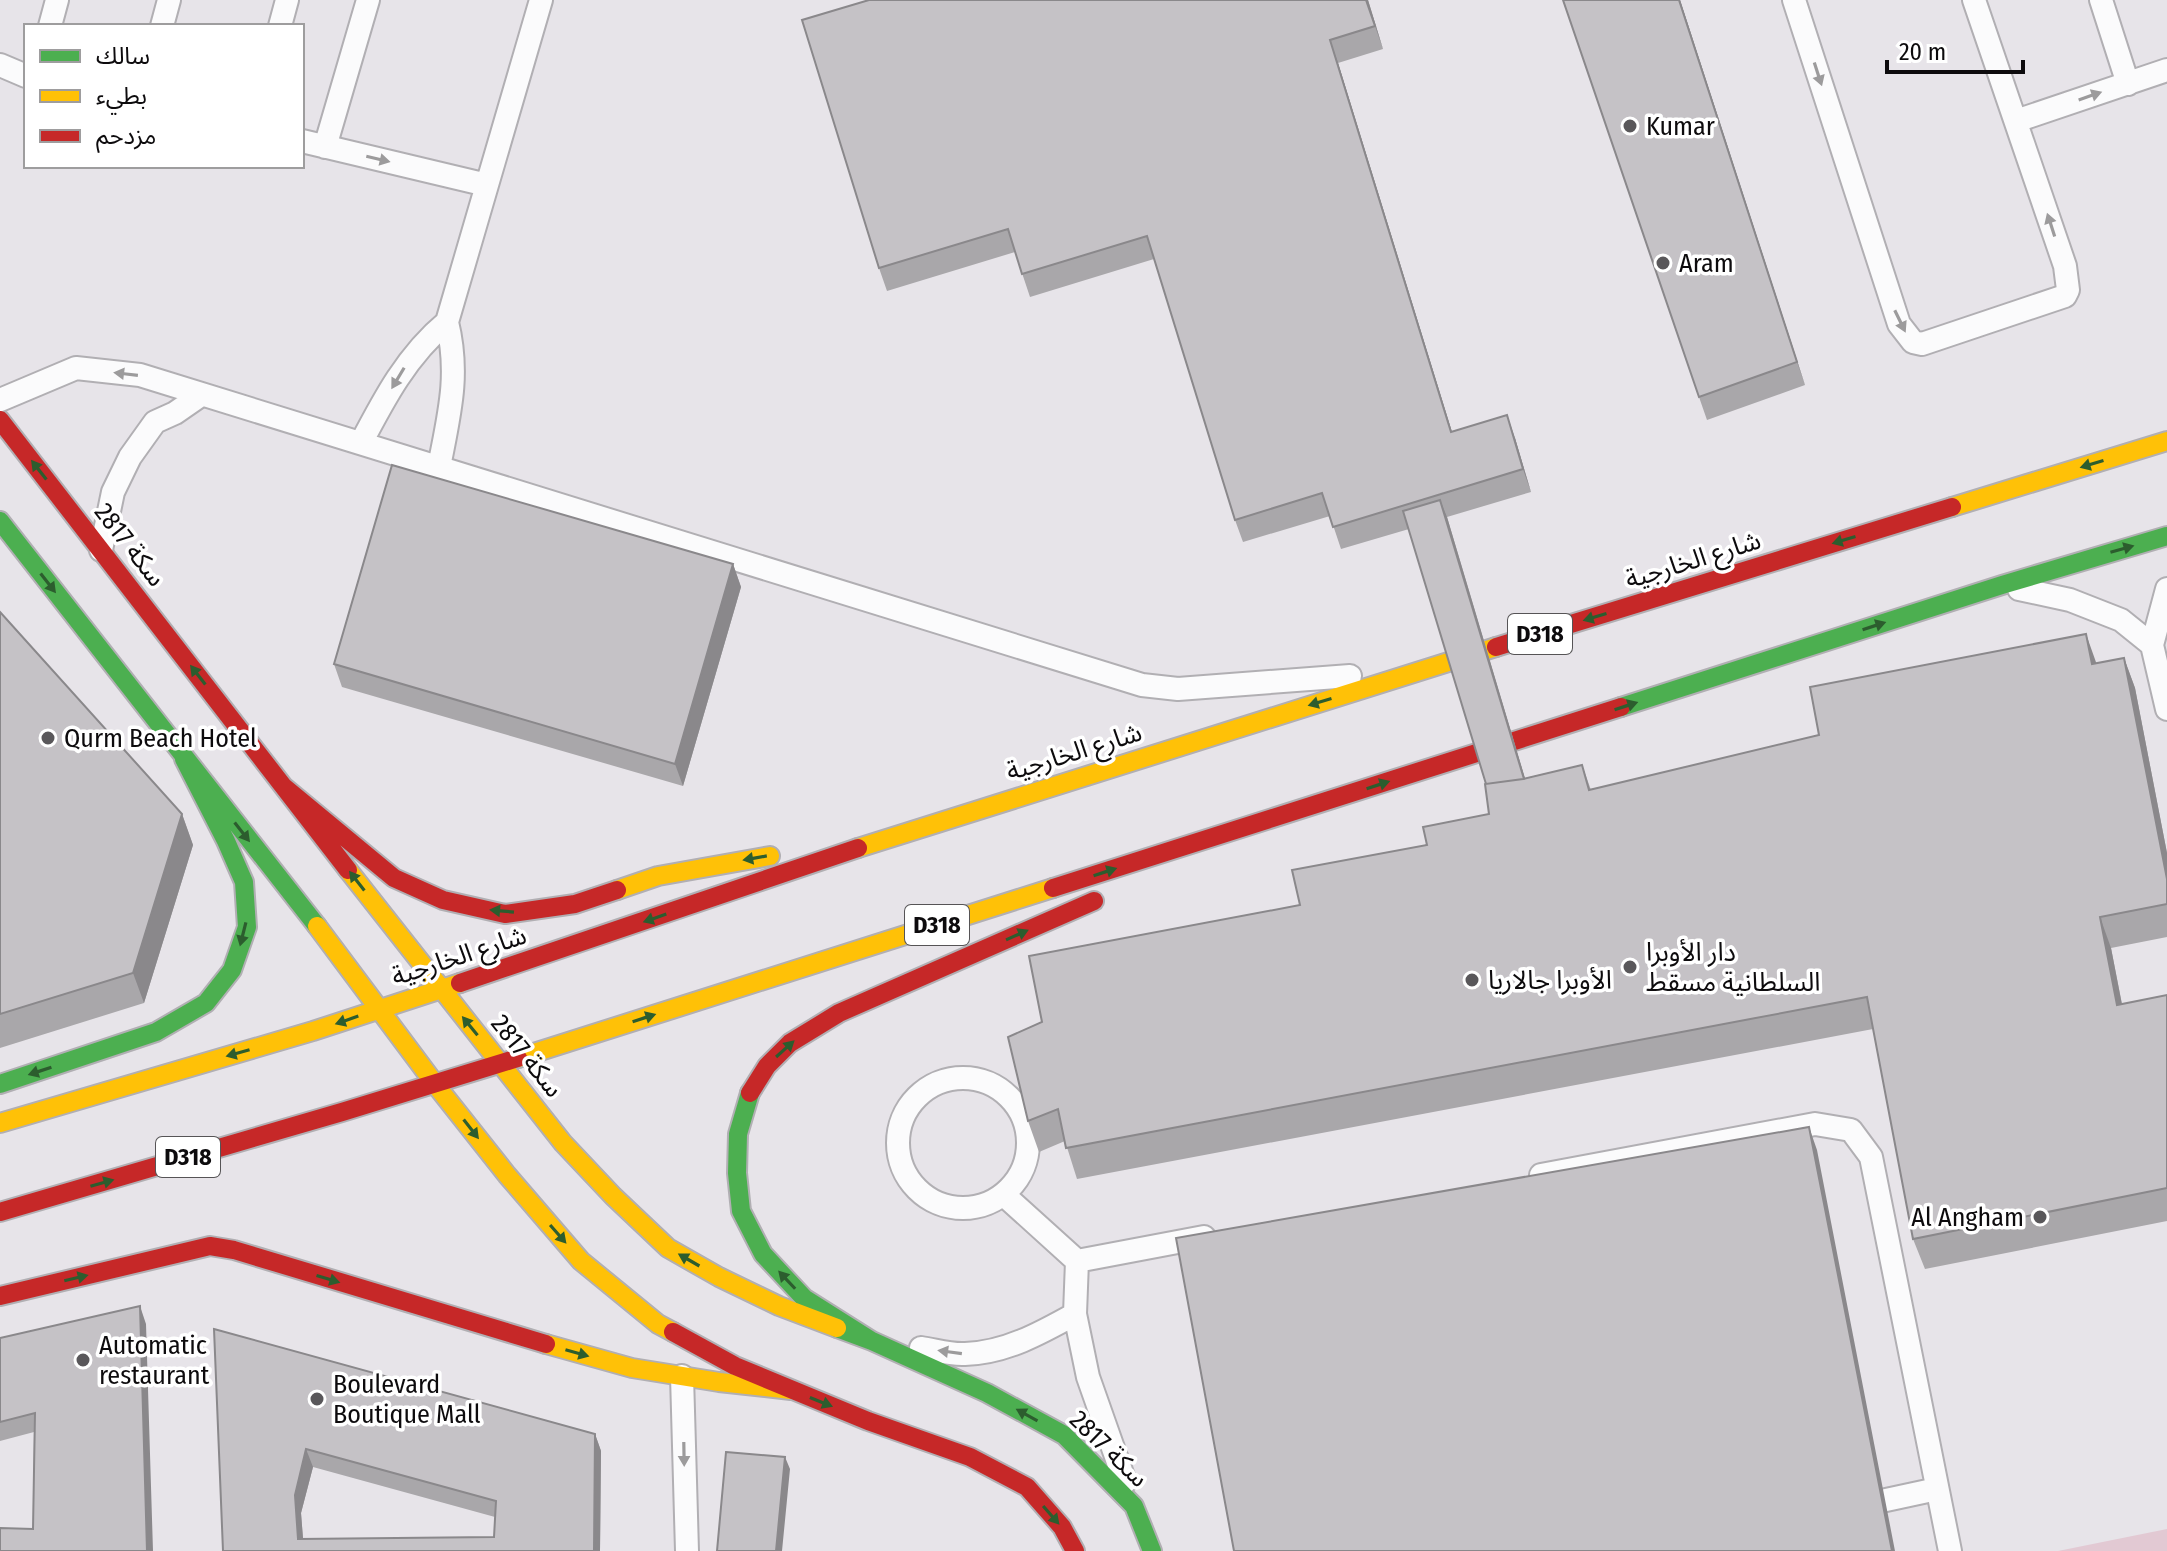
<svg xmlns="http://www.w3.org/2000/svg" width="2167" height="1551" font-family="'Fira Sans Condensed','Noto Sans Arabic',sans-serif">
<rect width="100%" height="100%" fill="#e7e4e9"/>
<path fill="#e2c9d3" d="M 2167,1529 L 2167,1551 L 2058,1551 Z"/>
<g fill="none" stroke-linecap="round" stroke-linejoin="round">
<defs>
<path id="lane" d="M 1794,0 L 1899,324 L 1913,342 L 1922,344 L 2065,296 L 2068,290 L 2065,266 L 1974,0
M 2101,0 L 2128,84
M 50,26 L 57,0
M 162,26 L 169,0
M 280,26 L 287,0
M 0,65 L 26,76
M 2016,121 L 2167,70
M 302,141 L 487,185
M 325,147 L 368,0
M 0,400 L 76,368 L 140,375 L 1142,685 L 1178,689 L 1350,676
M 361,443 C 384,399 407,355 447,322
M 439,467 C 449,415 460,375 447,322 L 541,0
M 101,550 L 113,492 L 130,457 L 155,422 L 175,413 L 201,395
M 2019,589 L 2070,600 L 2121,620 L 2152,645
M 2167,589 L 2152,645 L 2167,709
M898 1143a65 65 0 1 1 130 0a65 65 0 1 1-130 0Z
M 1541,1175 L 1815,1124 L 1851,1130 L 1871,1157 L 1950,1551
M 1004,1195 L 1077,1261 L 1075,1314 L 1088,1377 L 1125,1482
M 1077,1261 L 1204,1237
M 921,1348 C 935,1350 951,1355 965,1354 C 1005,1353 1041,1333 1075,1314
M 682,1376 L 687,1551
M 1886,1500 L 1937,1489"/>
<path id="fast" d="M 0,521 L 317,926
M 1621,707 L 2002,585 L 2167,536
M 0,1084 L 156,1032 L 206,1003 L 232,970 L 247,927 L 244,882 L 226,841 L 184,759
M 750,1093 L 738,1134 L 737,1173 L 741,1211 L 763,1254 L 804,1298 L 872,1341
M 837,1328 L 872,1341 L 987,1393 L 1064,1435 L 1134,1506 L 1152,1551"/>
<path id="slow" d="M 1952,507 L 2167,441
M 858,848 L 1496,647
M 348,870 L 563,1143 L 613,1196 L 668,1248 L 719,1277 L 779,1306 L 837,1328
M 617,890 L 658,876 L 770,856
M 317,926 L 435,1084 L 507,1175 L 581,1261 L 658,1324 L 673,1332
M 518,1058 L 1053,888
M 0,1123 L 313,1031 L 460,983
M 546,1344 L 632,1368 L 719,1382 L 791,1390"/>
<path id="jam" d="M 0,420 L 348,870
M 1496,647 L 1952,507
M 284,787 L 394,878 L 443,900 L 505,914 L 575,904 L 617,890
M 1053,888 L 1621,707
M 460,983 L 858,848
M 750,1093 L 767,1066 L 790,1043 L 839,1013 L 1094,901
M 0,1212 L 342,1112 L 518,1058
M 0,1296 L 210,1246 L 234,1250 L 546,1344
M 673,1332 L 735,1366 L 868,1421 L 970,1457 L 1027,1487 L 1062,1527 L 1075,1551"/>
</defs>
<use href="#lane" stroke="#b1afb3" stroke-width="26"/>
<use href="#fast" stroke="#b1afb3" stroke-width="22"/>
<use href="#slow" stroke="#b1afb3" stroke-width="22"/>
<use href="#jam" stroke="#b1afb3" stroke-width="22"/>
<use href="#lane" stroke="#fbfbfc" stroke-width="22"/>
<use href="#fast" stroke="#4caf50" stroke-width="18"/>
<use href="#slow" stroke="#ffc107" stroke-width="18"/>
<use href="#jam" stroke="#c62828" stroke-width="18"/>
</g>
<path fill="#a9a7aa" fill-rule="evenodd" d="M 1368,0 L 1383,49 L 1338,63 L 1452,432 L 1515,438 L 1531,492 L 1447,517 L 1525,778 L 1582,765 L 1591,790 L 1819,735 L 2096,663 L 2124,658 L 2135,688 L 2167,853 L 2167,937 L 2111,948 L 2122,1004 L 2167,995 L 2167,1221 L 1925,1269 L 1913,1239 L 1873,1029 L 1077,1179 L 1065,1141 L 1039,1152 L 1028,1121 L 1042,1022 L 1300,905 L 1489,814 L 1486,784 L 1409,529 L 1341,549 L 1330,516 L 1243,542 L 1235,520 L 1154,259 L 1030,297 L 1015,252 L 887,291 L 879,268 Z
M 1680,0 L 1805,385 L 1707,420 L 1699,397 Z
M 733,564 L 741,587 L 683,786 L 342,687 L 334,664 Z
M 0,612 L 182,814 L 193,845 L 144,1003 L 0,1048 Z
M 146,1324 L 33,1529 L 34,1432 L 0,1441 L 0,1338 Z
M 214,1329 L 595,1434 L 601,1451 L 600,1551 L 223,1551 ZM 313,1467 L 495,1517 L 494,1537 L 303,1539 L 301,1513 Z"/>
<path fill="#8a888b" d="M 1366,0 L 1368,0 L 1383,49 L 1375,26 Z
M 1679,0 L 1680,0 L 1805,385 L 1797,362 Z
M 1330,40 L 1338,63 L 1459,455 L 1451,432 Z
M 1507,415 L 1515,438 L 1531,492 L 1523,469 Z
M 1440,500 L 1447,517 L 1534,809 L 1528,792 Z
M 733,564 L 741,587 L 683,786 L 675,764 Z
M 2086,634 L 2097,665 L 2092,664 Z
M 2124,658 L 2135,688 L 2167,853 L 2167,879 Z
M 182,814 L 193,845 L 144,1003 L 133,973 Z
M 2100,917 L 2111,948 L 2128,1036 L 2117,1005 Z
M 1809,1127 L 1817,1150 L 1895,1551 L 1892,1551 Z
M 140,1306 L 146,1324 L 153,1551 L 147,1551 Z
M 595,1434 L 601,1451 L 600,1551 L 594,1551 Z
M 306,1449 L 313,1467 L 301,1513 L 304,1551 L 298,1539 L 295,1495 Z
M 785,1457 L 790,1469 L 782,1551 L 776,1551 Z"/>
<path fill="#c5c2c6" stroke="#8a888b" stroke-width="2" fill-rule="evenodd" d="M 869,0 L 1366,0 L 1375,26 L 1330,40 L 1451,432 L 1507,415 L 1523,469 L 1333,527 L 1322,493 L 1235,520 L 1147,236 L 1022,274 L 1008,229 L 879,268 L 802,20 Z
M 1563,0 L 1679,0 L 1797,362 L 1699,397 Z
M 392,465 L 733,564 L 675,764 L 334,664 Z
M 1440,500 L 1524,779 L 1486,784 L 1403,511 Z
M 0,612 L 182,814 L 133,973 L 0,1014 Z
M 2086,634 L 2092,664 L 2124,658 L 2167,879 L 2167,904 L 2100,917 L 2117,1005 L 2167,995 L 2167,1188 L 1913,1239 L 1867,997 L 1066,1148 L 1058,1109 L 1028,1121 L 1008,1037 L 1042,1022 L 1029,956 L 1300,905 L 1292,870 L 1427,845 L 1423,827 L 1489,814 L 1485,784 L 1523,779 L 1582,765 L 1589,790 L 1819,735 L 1810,687 Z
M 1809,1127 L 1892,1551 L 1234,1551 L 1176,1238 Z
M 140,1306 L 147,1551 L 0,1551 L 0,1528 L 33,1529 L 35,1413 L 0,1422 L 0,1338 Z
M 214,1329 L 595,1434 L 594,1551 L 223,1551 ZM 306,1449 L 496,1501 L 494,1537 L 298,1539 L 295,1495 Z
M 726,1452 L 785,1457 L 776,1551 L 717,1551 Z"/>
<defs><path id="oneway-solid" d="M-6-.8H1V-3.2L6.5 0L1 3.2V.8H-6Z" transform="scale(2)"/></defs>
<g fill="#9c9b9c">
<use href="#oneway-solid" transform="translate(1818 74) rotate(72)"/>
<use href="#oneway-solid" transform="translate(2090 96) rotate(-19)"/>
<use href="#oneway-solid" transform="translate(378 159) rotate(13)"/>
<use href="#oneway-solid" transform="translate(2051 225) rotate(-108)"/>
<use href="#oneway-solid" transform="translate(1900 321) rotate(64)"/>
<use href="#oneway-solid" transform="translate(126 374) rotate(-173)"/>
<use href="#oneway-solid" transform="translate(398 378) rotate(121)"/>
<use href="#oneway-solid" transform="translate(950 1352) rotate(-172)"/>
<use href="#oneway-solid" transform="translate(684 1454) rotate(89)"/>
</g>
<g fill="#2c5d2e">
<use href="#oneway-solid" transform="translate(2092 464) rotate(163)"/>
<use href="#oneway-solid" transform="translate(39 470) rotate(-128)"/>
<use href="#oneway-solid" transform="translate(1844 540) rotate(163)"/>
<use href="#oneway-solid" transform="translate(2122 549) rotate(-16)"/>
<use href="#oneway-solid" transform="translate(48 583) rotate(52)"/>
<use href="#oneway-solid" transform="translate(1595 617) rotate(163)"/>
<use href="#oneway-solid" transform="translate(1874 626) rotate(-18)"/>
<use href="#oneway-solid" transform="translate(198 675) rotate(-128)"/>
<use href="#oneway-solid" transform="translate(1320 702) rotate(163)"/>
<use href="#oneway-solid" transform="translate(1626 706) rotate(-18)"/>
<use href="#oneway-solid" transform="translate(1378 785) rotate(-18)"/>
<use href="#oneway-solid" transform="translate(242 832) rotate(52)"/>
<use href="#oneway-solid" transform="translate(755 858) rotate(170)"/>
<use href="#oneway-solid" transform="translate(1105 872) rotate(-18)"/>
<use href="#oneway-solid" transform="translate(357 881) rotate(-128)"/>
<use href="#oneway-solid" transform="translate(502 911) rotate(-175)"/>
<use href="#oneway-solid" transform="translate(655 918) rotate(161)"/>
<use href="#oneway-solid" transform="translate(243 934) rotate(104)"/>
<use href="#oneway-solid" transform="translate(1017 935) rotate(-24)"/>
<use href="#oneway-solid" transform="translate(644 1018) rotate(-18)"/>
<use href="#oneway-solid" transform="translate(347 1020) rotate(161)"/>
<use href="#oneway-solid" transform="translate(470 1026) rotate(-129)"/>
<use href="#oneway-solid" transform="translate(785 1049) rotate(-42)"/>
<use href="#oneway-solid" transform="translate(238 1053) rotate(164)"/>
<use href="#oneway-solid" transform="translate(40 1071) rotate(162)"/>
<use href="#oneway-solid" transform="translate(471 1129) rotate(52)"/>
<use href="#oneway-solid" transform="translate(102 1183) rotate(-16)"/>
<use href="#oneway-solid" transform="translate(558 1234) rotate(49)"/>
<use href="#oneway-solid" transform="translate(689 1260) rotate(-150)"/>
<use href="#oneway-solid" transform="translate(76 1278) rotate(-13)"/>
<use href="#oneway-solid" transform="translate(328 1279) rotate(17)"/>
<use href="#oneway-solid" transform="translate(787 1280) rotate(-133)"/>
<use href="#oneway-solid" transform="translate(577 1353) rotate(16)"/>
<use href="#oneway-solid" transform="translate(821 1402) rotate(22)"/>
<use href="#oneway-solid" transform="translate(1027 1415) rotate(-151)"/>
<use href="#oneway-solid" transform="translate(1051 1515) rotate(49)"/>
</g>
<g fill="#59575a" stroke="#fff" stroke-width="3">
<circle cx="1630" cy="126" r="8"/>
<circle cx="1663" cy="263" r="8"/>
<circle cx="48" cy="738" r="8"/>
<circle cx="1630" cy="967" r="8"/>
<circle cx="1472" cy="980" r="8"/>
<circle cx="2040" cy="1217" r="8"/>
<circle cx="83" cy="1360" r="8"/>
<circle cx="317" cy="1399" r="8"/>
</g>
<g text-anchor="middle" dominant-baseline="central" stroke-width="7" stroke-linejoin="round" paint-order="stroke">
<g fill="#fff" stroke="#565456" stroke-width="2">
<rect x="1508" y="614" width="64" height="40" rx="6"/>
<rect x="905" y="905" width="64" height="40" rx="6"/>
<rect x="156" y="1137" width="64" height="40" rx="6"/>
</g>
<g font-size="24" font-weight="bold" fill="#0d0b0d">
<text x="1540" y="634">D318</text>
<text x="937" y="925">D318</text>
<text x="188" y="1157">D318</text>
</g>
<g font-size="26" fill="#0d0b0d" stroke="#fff" text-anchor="start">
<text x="1646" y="126">Kumar</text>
<text x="1679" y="263">Aram</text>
<text x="64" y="738">Qurm Beach Hotel</text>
<text x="1646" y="952">دار الأوبرا<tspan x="1646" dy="30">السلطانية مسقط</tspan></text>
<text x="1488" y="980">الأوبرا جالاريا</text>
<text x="2024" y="1217" text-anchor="end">Al Angham</text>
<text x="99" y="1345">Automatic<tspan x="99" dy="30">restaurant</tspan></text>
<text x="333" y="1384">Boulevard<tspan x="333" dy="30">Boutique Mall</tspan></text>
</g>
<g font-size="26" fill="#0d0b0d" stroke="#fff">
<text transform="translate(130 545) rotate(52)">سكة 2817</text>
<text transform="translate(1693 560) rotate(-17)">شارع الخارجية</text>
<text transform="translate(1074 752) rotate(-17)">شارع الخارجية</text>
<text transform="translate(459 956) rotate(-18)">شارع الخارجية</text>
<text transform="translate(527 1056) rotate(51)">سكة 2817</text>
<text transform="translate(1109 1449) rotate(44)">سكة 2817</text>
</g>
</g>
<rect x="24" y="24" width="280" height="144" fill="#ffffff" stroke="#9e9d9e" stroke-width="2"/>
<rect x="40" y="50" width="40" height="12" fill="#4caf50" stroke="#9e9d9e" stroke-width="2"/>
<text x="96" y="64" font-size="24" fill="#0d0b0d">سالك</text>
<rect x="40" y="90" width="40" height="12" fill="#ffc107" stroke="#9e9d9e" stroke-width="2"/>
<text x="96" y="104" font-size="24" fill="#0d0b0d">بطيء</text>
<rect x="40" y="130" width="40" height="12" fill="#c62828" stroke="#9e9d9e" stroke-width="2"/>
<text x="96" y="144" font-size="24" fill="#0d0b0d">مزدحم</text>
<path d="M1887 60v12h136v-12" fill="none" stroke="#0d0b0d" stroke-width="4"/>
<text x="1899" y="60" font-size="24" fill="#0d0b0d" stroke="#ffffff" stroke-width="6" paint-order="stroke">20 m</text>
</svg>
